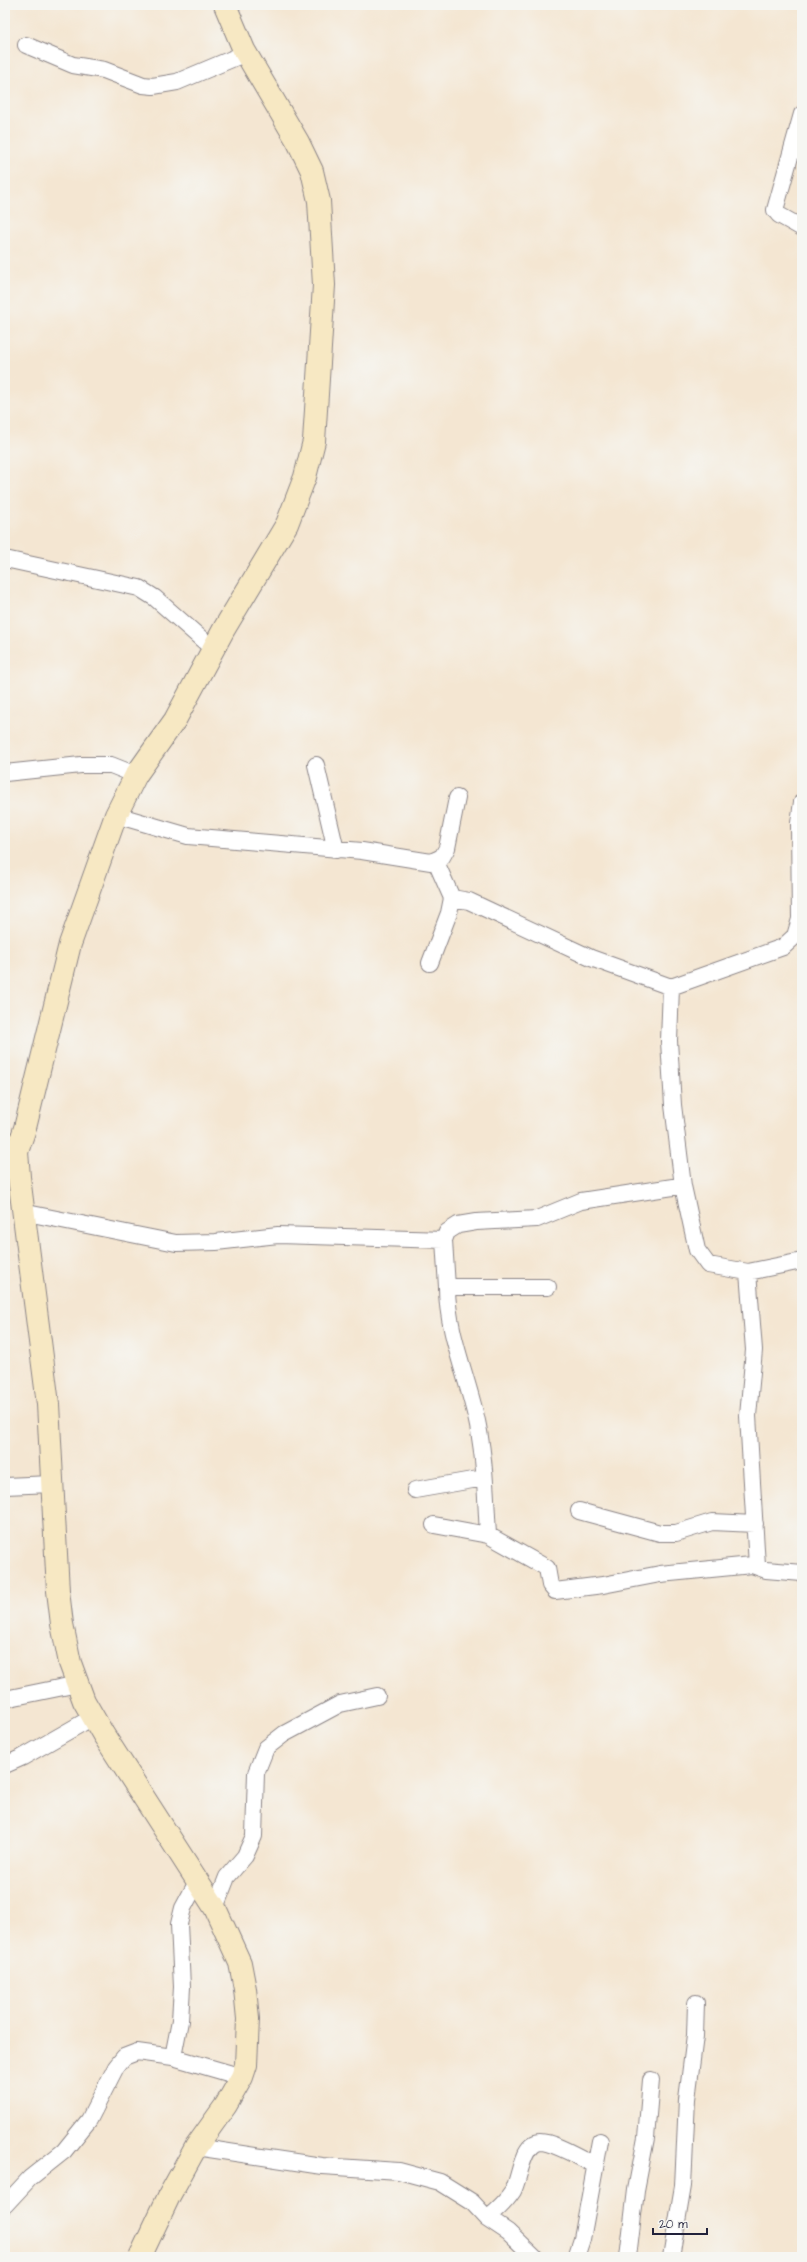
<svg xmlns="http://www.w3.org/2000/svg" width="807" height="2262" font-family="'Architects Daughter',sans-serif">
<rect width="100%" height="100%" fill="#f6f6f2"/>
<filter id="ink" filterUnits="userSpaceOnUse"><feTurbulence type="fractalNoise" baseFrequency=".025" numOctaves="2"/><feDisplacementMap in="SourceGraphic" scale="8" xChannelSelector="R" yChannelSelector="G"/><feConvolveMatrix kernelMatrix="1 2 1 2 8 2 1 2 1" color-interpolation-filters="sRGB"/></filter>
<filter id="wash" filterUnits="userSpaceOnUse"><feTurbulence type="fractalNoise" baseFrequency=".012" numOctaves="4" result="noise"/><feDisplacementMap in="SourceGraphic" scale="16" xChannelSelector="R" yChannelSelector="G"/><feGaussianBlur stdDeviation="0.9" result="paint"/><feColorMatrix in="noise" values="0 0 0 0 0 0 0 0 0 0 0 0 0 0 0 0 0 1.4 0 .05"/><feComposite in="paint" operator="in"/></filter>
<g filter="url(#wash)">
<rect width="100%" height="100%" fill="#f4e6d2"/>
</g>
<g filter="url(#ink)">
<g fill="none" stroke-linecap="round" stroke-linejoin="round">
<defs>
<path id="street" d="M 26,45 L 73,65 L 104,70 L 143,85 L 153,86 L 177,82 L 246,53
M 802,114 L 775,210 L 779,215 L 802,228
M 5,559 L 139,588 L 155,598 L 213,649
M 316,765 L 336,850
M 5,773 L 81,765 L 111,765 L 136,775
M 116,815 L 188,836 L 362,851 L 431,862 L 442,857 L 447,848 L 457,798
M 452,898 L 469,901 L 591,958 L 671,987
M 430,963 L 449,913 L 452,898 L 436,862
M 683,1186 L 673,1105 L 669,1041 L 671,987 L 783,947 L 795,936 L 800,919 L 799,823 L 802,802
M 22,1212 L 176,1243 L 216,1242 L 278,1235 L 444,1240
M 748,1272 L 754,1350 L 748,1416 L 757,1566
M 447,1287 L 444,1240 L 447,1232 L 458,1225 L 476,1222 L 537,1219 L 581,1201 L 673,1187 L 683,1186 L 697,1250 L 708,1265 L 748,1272 L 802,1261
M 5,1486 L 52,1484
M 415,1490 L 484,1478
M 579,1511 L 660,1533 L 676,1533 L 712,1522 L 755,1524
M 434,1525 L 488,1535 L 547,1568 L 550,1585 L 555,1591 L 603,1585 L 660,1574 L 752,1565 L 766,1570 L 802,1573
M 488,1535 C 486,1499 485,1462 478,1426 C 469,1380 447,1334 447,1287 L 548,1287
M 5,1699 L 78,1684
M 5,1765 L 23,1757 L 93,1717
M 215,1908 L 227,1877 L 245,1856 L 254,1836 L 256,1773 L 266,1748 L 284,1734 L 340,1704 L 377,1696
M 173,2057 L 180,2021 L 182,1987 L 179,1924 L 183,1908 L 198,1880
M 196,2147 L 322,2166 L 399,2171 L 440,2182 L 472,2202 L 487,2218 L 508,2232 L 534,2257
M 5,2205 L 30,2178 L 64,2151 L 89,2120 L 116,2067 L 124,2057 L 137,2052 L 173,2057 L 242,2077
M 487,2218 C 497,2210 506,2202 513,2191 C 520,2178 522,2143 540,2142 C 554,2142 582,2159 595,2165
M 576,2257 L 582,2239 L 600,2141
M 628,2257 L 636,2190 L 646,2138 L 651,2080
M 671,2257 L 683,2186 L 687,2099 L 695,2036 L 696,2003"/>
<path id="secondary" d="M 140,2257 L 169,2196 L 196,2147 L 226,2105 L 242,2077 L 246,2065 L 248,2019 L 245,1989 L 240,1963 L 215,1908 L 103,1734 L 84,1701 L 70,1663 L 62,1624 L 58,1591 L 48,1404 L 19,1177 L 17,1152 L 25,1128 L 70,944 L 116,815 L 136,775 L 175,720 L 224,629 L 287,524 L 305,477 L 314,441 L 324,285 L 319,201 L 312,171 L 298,142 L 244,50 L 225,5"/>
</defs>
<use href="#street" stroke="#8b8486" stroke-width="18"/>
<use href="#secondary" stroke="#8b8486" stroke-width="24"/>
<use href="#street" stroke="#fff" stroke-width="16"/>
<use href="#secondary" stroke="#f7e8c3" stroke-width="22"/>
</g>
</g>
<rect width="807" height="2262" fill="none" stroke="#f6f6f2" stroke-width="20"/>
<path d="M653 2228v6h54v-6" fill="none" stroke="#22223b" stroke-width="2"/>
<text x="659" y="2228" font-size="12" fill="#22223b" stroke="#f6f6f2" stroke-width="3" paint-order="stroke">20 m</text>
</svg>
